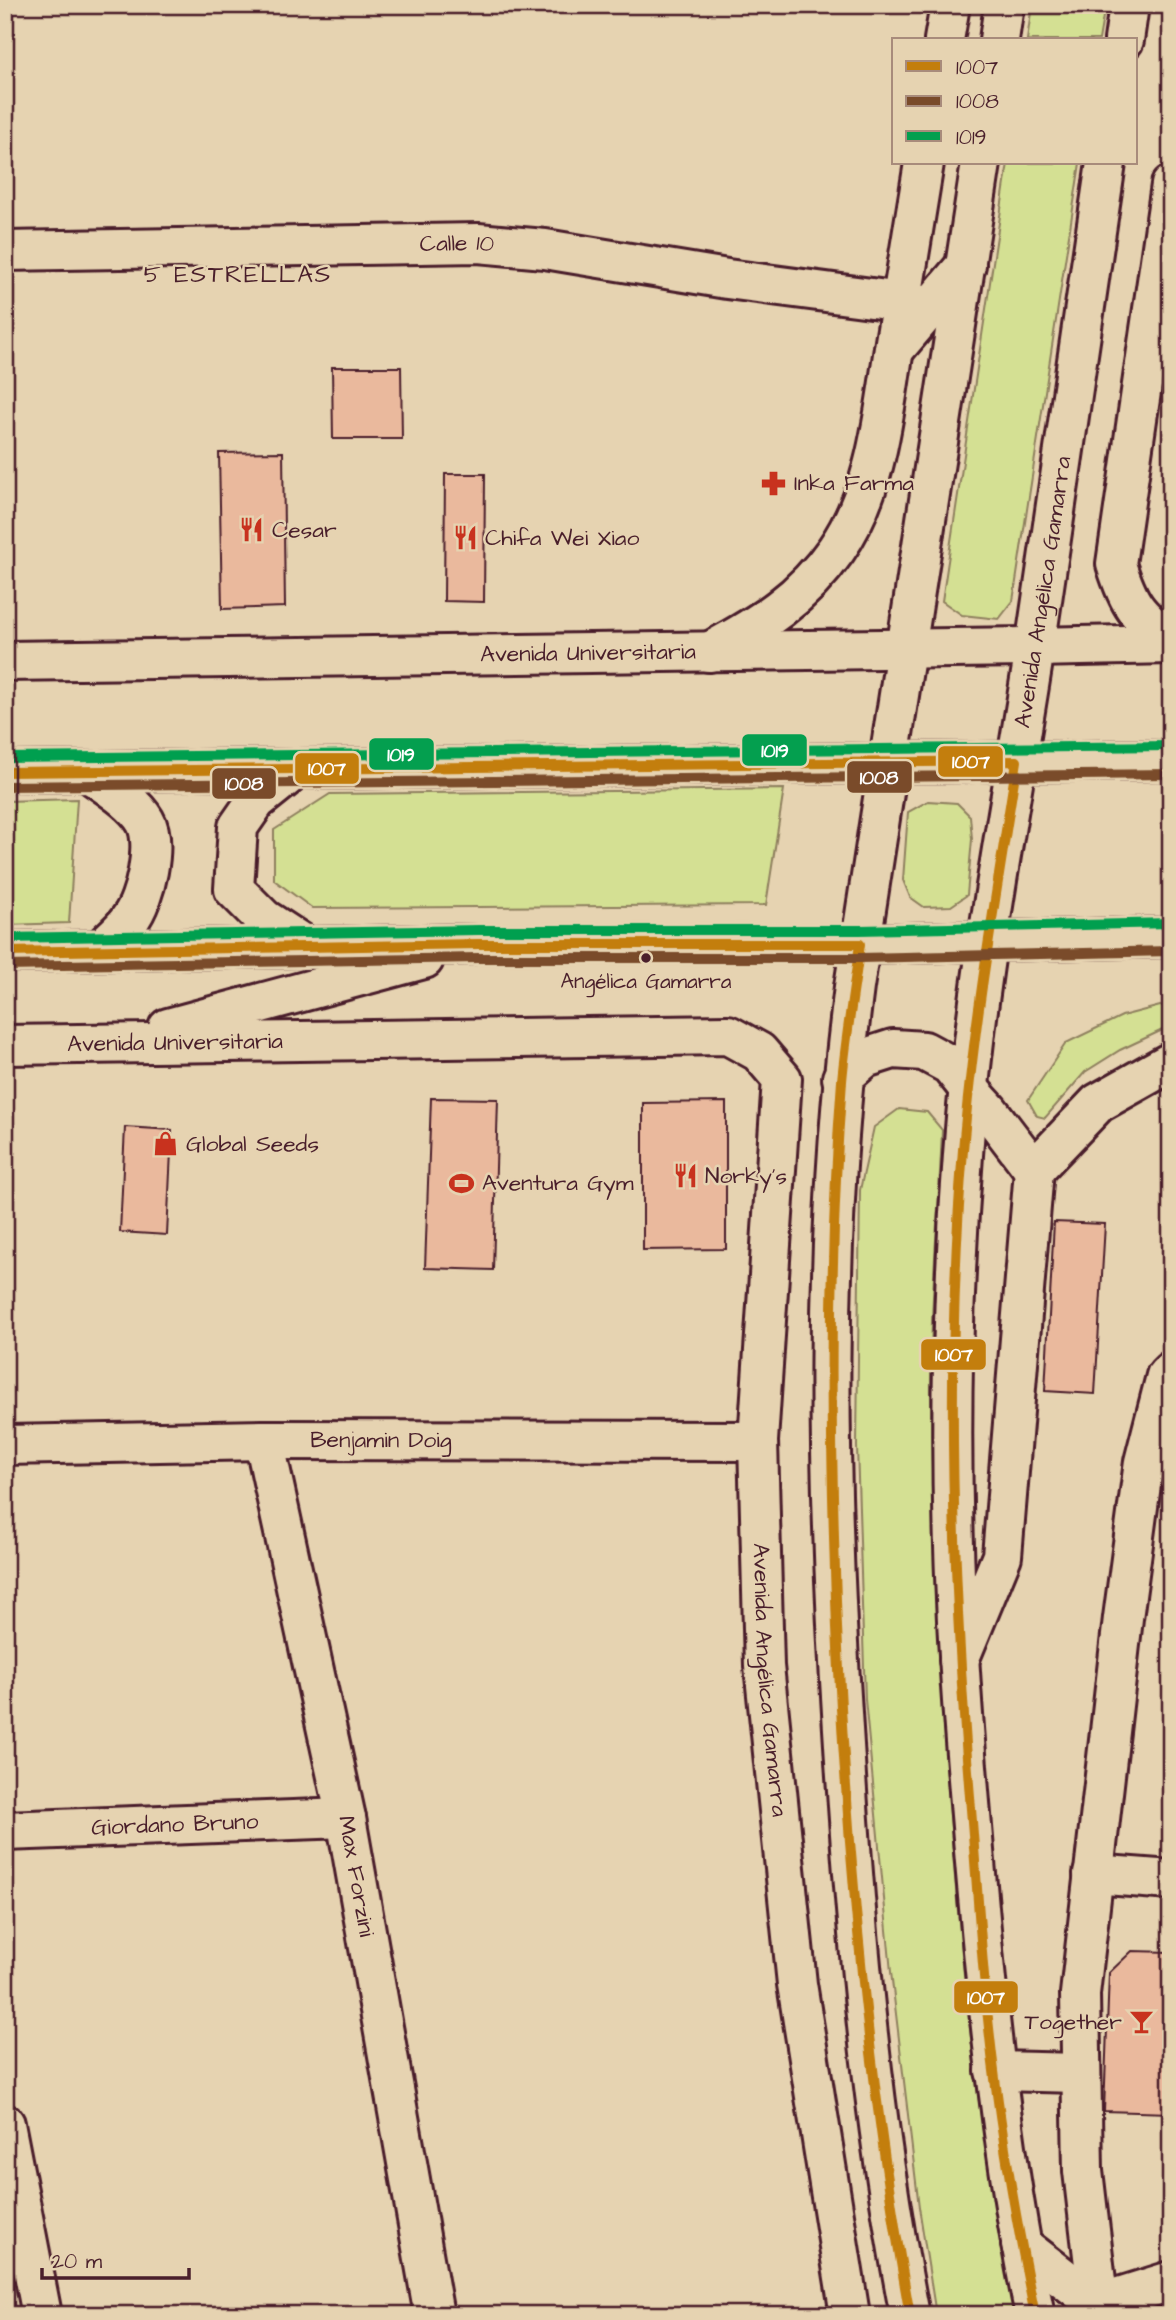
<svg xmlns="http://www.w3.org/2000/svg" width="1176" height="2320" font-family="'Architects Daughter',sans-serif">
<rect width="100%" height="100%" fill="#e6d3b1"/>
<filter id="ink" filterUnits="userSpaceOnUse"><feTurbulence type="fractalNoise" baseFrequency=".0143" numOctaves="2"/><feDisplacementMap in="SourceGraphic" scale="14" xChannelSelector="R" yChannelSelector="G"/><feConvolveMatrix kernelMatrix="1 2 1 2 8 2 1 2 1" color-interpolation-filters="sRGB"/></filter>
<g filter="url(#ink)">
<path fill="#d4e093" stroke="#8f805f" stroke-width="2" d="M 1032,5 L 1105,5 L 1099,40 L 1027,40 Z
M 1008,163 L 1080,163 L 1013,601 L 999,619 L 962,615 L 942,601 Z
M 784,789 L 766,905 L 312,908 L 274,880 L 274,830 L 330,794 Z
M 77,799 L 69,923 L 5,925 L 5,801 Z
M 928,801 L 957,803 L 970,816 L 972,839 L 967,895 L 951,906 L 924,907 L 910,897 L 903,880 L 908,812 Z
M 1168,1004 L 1171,1012 L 1171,1026 L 1120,1050 L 1085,1072 L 1045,1118 L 1037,1116 L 1028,1100 L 1066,1043 L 1122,1016 Z
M 899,1109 L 927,1112 L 942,1130 C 939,1210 931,1290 931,1369 C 930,1495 938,1620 945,1746 C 958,1936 976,2128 1015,2315 L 936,2315 L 919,2207 L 891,1972 L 865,1699 L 857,1446 L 860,1190 L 874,1127 Z"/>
<path fill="#eab99d" stroke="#4a1f2b" stroke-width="2" d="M 332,367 L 401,367 L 402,439 L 333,439 Z
M 283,452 L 285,607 L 222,609 L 219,453 Z
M 445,474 L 485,474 L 484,602 L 444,601 Z
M 431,1098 L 498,1099 L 493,1270 L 425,1268 Z
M 726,1102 L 726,1249 L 643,1250 L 643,1103 Z
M 125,1127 L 172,1130 L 167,1235 L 120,1232 Z
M 1054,1222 L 1105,1224 L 1095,1394 L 1045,1391 Z
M 1132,1951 L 1171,1952 L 1171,2113 L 1104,2111 L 1109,1973 Z"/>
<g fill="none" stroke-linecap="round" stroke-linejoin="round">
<defs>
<g id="minor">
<path d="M 944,40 L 950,5"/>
<path id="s1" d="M 5,251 L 478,243 L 545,249 L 727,279 L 902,302"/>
<path d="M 1035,647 L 1171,644"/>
<path d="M 709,652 C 761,624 802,599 836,550 C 878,490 884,411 895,342 C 905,282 915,222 924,163"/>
<path d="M 969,1089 L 989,1111 L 1034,1170"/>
<path id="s2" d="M 264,1440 L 346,1818 L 434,2315"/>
<path id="s3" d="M 5,1445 L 264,1440 L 758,1441"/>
<path d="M 959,1660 L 1002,1556 L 1034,1170 L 1098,1103 L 1171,1062"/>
<path id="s4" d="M 5,1831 L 346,1818"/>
<path d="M 1093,1874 L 1171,1880"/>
<path d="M 995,2071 L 1080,2073"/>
<path d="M 5,2124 L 42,2315"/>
<path d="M 1097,2304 L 1171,2281"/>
<path d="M 1100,2315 L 1083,2171 L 1080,1994 L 1123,1618 L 1144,1462 L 1166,1376 L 1171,1371"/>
</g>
<g id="major">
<path d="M 999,40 L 1004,5"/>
<path d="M 1124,40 L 1129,5"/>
<path d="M 1171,185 L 1116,564 C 1129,606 1137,615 1171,642"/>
<path d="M 894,350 L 966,265"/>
<path id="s5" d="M 5,661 L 1035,647"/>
<path d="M 296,769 L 256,801 L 238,827 L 234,889 L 264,919 L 307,947"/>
<path d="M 5,772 L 1171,760"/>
<path d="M 88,772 C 106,785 134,802 145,821 C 158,843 145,900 130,919 C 122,931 110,940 100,950"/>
<path d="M 5,952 L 478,944 L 860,944 L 1171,937"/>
<path d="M 168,1028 L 424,959"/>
<path id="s6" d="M 5,1045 L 728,1035 L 759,1052 L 782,1079 L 758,1441 L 764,1666 L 797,1984 L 850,2315"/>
<path d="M 842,1078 L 865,1058 L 893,1049 L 924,1051 L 950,1065 L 969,1089"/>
<path d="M 1021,2245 L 1097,2304 L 1091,2315"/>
<path d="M 910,2315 C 872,2122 855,1925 843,1729 C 827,1482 822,1233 854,987 L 981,163"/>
<path id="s7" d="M 1035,2315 C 1004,2165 988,2014 975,1862 C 966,1757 957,1652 954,1546 C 950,1416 953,1285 963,1155 C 975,984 1009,816 1035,648 C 1060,486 1082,324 1106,163"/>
</g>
</defs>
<use href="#minor" stroke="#4a1f2b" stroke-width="44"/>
<use href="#major" stroke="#4a1f2b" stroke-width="44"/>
<use href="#minor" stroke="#e6d3b1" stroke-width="38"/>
<use href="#major" stroke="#e6d3b1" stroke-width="38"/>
<defs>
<path id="bus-1" d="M 5,772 L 1017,761 C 997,890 974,1019 963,1150 C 945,1369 953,1590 971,1809 C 977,1882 981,1955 989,2028 C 999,2124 1016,2220 1035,2315
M 5,952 L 478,944 L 860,944 C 854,990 846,1035 842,1081 C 828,1263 830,1446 837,1627 C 847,1858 869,2088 910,2315"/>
<path id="bus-2" d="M 5,786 L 1171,774
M 5,966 L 478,958 L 860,958 L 1171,951"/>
<path id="bus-3" d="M 5,758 L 1171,746
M 5,938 L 478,930 L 860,930 L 1171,923"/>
</defs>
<use href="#bus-1" stroke="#e6d3b1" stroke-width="16"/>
<use href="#bus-2" stroke="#e6d3b1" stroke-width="16"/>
<use href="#bus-3" stroke="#e6d3b1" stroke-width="16"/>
<use href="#bus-1" stroke="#c37e0d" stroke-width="10"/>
<use href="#bus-2" stroke="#7a4b2a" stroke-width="10"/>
<use href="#bus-3" stroke="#049f4f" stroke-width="10"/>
</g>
</g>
<defs>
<symbol id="pharmacy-bare" viewBox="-9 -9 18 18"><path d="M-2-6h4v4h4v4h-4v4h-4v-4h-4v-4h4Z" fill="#c8321e" stroke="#e6d3b1" stroke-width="2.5" paint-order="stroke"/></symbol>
<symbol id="restaurant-bare" viewBox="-9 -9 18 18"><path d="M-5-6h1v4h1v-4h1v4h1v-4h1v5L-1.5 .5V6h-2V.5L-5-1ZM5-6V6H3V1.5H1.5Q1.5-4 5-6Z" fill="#c8321e" stroke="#e6d3b1" stroke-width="2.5" paint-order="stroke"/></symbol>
<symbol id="shop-bare" viewBox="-9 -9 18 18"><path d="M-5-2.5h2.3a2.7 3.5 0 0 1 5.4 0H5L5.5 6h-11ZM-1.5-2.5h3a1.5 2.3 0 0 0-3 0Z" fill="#c8321e" stroke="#e6d3b1" stroke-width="2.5" paint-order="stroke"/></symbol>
<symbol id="stadium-bare" viewBox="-9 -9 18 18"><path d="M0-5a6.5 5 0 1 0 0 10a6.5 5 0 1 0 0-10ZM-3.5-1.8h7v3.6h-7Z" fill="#c8321e" stroke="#e6d3b1" stroke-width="2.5" paint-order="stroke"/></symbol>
<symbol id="bar-bare" viewBox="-9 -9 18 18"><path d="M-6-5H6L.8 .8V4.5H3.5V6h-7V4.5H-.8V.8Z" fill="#c8321e" stroke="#e6d3b1" stroke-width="2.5" paint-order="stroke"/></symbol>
</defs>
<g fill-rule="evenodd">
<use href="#pharmacy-bare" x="756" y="466" width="35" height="35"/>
<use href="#restaurant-bare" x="234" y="512" width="35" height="35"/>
<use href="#restaurant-bare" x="448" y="520" width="35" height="35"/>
<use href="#shop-bare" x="148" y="1126" width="35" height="35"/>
<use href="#restaurant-bare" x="668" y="1158" width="35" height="35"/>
<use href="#stadium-bare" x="444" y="1166" width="35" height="35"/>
<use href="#bar-bare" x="1124" y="2004" width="35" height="35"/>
</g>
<circle fill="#4a1f2b" stroke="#e6d3b1" stroke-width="2.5" cx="646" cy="958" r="6"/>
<g text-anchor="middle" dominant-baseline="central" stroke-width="5" stroke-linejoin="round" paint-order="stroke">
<g font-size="21" fill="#4a1f2b" stroke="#e6d3b1">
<text x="646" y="981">Angélica Gamarra</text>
</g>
<g font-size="23" fill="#4a1f2b" stroke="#e6d3b1">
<text stroke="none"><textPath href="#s1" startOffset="452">Calle 10</textPath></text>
<text stroke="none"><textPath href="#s7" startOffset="1734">Avenida Angélica Gamarra</textPath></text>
<text stroke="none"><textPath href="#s5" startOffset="583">Avenida Universitaria</textPath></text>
<text stroke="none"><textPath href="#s6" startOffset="170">Avenida Universitaria</textPath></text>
<text stroke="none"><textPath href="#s3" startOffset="376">Benjamin Doig</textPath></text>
<text stroke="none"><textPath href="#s6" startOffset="1396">Avenida Angélica Gamarra</textPath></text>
<text stroke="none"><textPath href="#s4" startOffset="170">Giordano Bruno</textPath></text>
<text stroke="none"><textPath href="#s2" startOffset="446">Max Forzini</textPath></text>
</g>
<g font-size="23" fill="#4a1f2b" stroke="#e6d3b1" text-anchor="start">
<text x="794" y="483">Inka Farma</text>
<text x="272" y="530">Cesar</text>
<text x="485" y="538">Chifa Wei Xiao</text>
<text x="186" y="1144">Global Seeds</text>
<text x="705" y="1176">Norky's</text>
<text x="482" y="1183">Aventura Gym</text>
<text x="1122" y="2022" text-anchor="end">Together</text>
</g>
<g font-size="24" letter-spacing="2" fill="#4a1f2b" stroke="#e6d3b1">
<text x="238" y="275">5 ESTRELLAS</text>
</g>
</g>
<g stroke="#e6d3b1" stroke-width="2.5">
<rect x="741" y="733" width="67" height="34" rx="7" fill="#049f4f"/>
<rect x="368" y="737" width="67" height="34" rx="7" fill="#049f4f"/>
<rect x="937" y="745" width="67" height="33" rx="7" fill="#c37e0d"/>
<rect x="294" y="752" width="66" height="33" rx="7" fill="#c37e0d"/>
<rect x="846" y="760" width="67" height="34" rx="7" fill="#7a4b2a"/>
<rect x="211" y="767" width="66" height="33" rx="7" fill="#7a4b2a"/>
<rect x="920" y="1338" width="67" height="33" rx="7" fill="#c37e0d"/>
<rect x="953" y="1980" width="66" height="34" rx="7" fill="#c37e0d"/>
</g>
<g font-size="19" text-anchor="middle" font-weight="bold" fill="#fff">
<text x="775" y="757">1019</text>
<text x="401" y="761">1019</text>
<text x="971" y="768">1007</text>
<text x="327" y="775">1007</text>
<text x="879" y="784">1008</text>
<text x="244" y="790">1008</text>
<text x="954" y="1361">1007</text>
<text x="986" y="2004">1007</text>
</g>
<rect width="1176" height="2320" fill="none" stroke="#e6d3b1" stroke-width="28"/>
<rect x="14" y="14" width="1148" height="2292" fill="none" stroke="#4a1f2b" stroke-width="2.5" filter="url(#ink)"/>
<rect x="892" y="38" width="245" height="126" fill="#e6d3b1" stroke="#a88b7b" stroke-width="2"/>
<rect x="906" y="61" width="35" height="10" fill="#c37e0d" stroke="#a88b7b" stroke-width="2"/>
<text x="956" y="74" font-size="21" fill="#4a1f2b">1007</text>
<rect x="906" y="96" width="35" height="10" fill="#7a4b2a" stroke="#a88b7b" stroke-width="2"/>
<text x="956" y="108" font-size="21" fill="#4a1f2b">1008</text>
<rect x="906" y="131" width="35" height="10" fill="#049f4f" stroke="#a88b7b" stroke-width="2"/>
<text x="956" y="144" font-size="21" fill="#4a1f2b">1019</text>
<path d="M42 2268v10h147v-10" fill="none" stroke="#4a1f2b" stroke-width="3.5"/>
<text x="52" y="2268" font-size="21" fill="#4a1f2b" stroke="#e6d3b1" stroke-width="5" paint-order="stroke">20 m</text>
</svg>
